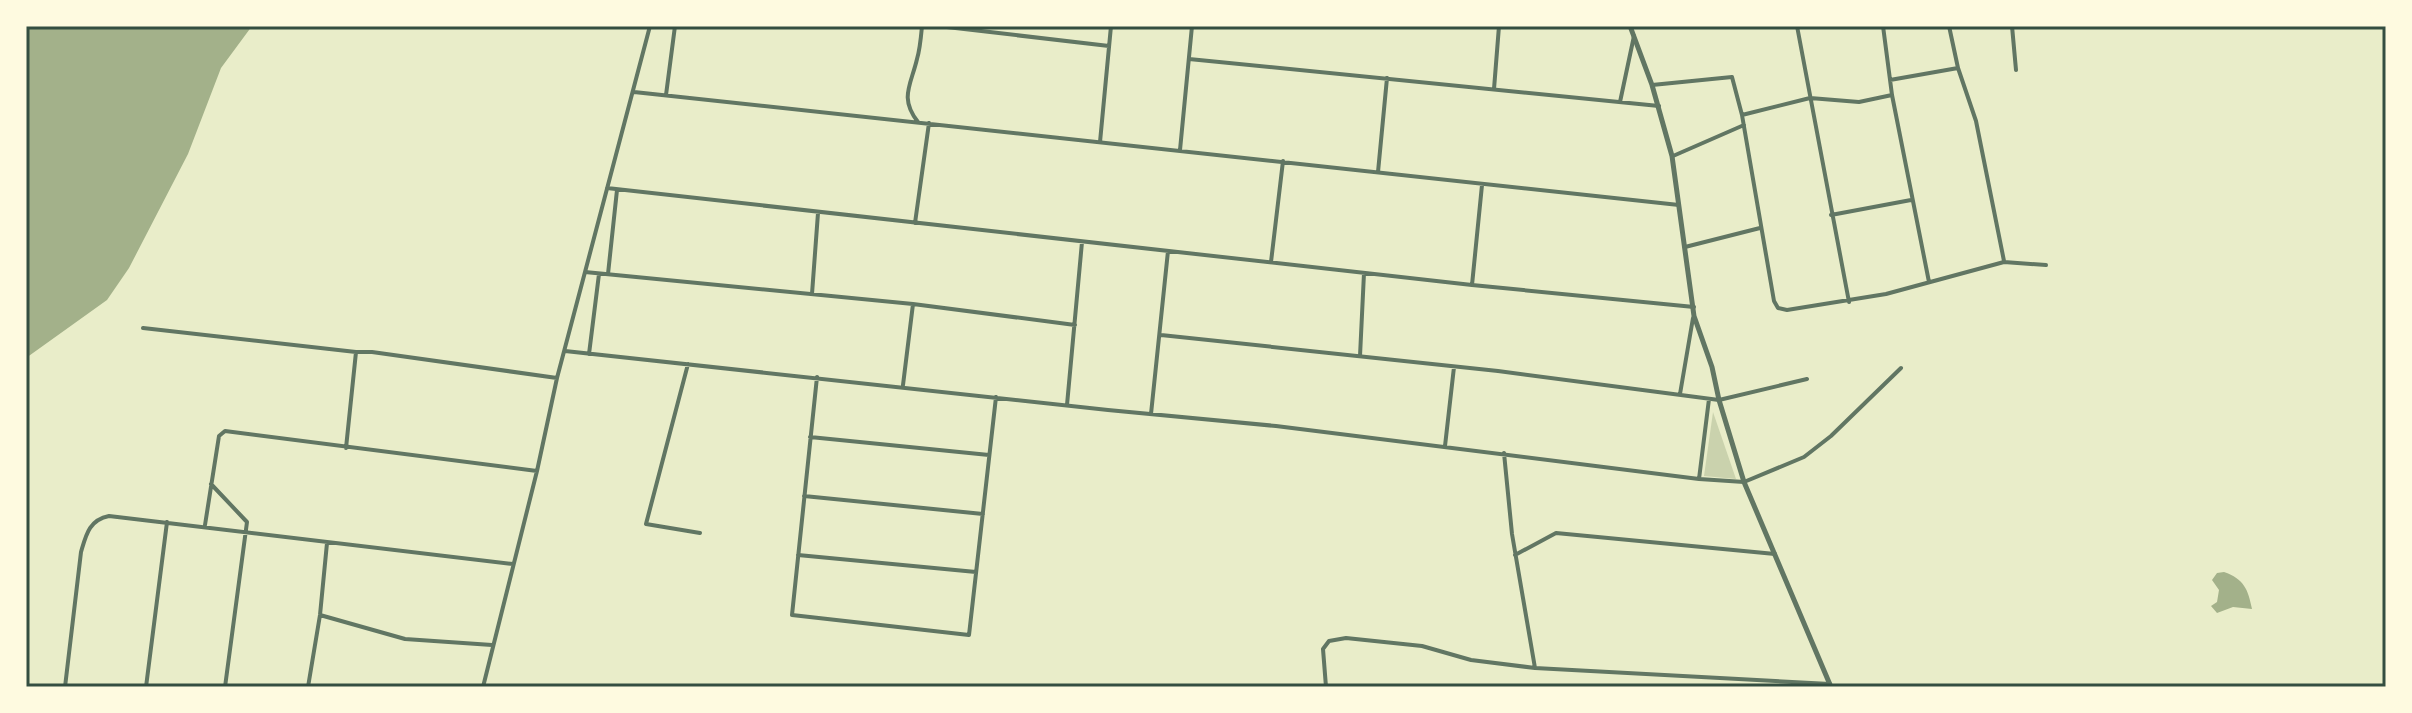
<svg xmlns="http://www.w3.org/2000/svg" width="2412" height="713" font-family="Roboto,sans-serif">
<rect width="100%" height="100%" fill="#e9edc9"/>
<path fill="#cad2ad" d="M 1713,412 L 1736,479 L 1704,476 Z"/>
<path fill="#a3b18a" d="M 26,26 L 252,26 L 221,68 L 188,154 L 129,268 L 107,300 L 26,358 Z
M 2224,572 C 2244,579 2248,589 2252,609 L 2233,607 L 2217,613 L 2211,606 L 2217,602 L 2219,590 L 2212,580 L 2217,573 Z"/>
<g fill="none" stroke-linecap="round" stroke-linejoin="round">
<path stroke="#617663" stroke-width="4" d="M 938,26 L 1109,46
M 1797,26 L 1849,302
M 1883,26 L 1892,95 L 1929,282
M 1949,26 L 1958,68 L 1976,121 L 2004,261
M 2012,26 L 2016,70
M 1189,59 L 1659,106
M 1890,80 L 1958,68
M 1652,85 L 1732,77 L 1742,115 L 1774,301 L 1778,308 L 1787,310 L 1886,294 L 2004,262 L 2046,265
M 1494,89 L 1499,26
M 634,92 L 1679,205
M 666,95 L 675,26
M 1620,102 L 1634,36
M 1742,115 L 1810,98 L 1859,102 L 1892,95
M 918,122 C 899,98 911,85 917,59 C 920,49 921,37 922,26
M 1100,142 L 1111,26
M 1180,150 L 1192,26
M 1673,156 L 1744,125
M 1378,172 L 1387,78
M 607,188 L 1472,285 L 1694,307
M 1831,215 L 1911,200
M 915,223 L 929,123
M 1685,247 L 1760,228
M 1271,262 L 1283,161
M 585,272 L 913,304 L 1075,325
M 608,274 L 617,190
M 1472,285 L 1482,185
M 812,294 L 818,213
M 143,328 L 356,352 L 372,352 L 557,378
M 1161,335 L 1498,371 L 1719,400 L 1807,379
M 565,351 L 1108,410 L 1276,426 L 1699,479 L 1744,482 L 1804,457 L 1831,436 L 1901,368
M 589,354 L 599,274
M 1360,356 L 1364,273
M 688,364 L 646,524 L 700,533
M 817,377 L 792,615 L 969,635 L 996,397
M 903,385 L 913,304
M 1680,394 L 1693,318
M 1067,405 L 1082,242
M 1151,414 L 1168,251
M 810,437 L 989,455
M 1445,446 L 1454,367
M 346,448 L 356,352
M 1504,453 L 1512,534 L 1535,668
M 1699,479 L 1709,399
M 211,484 L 247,522 L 225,687
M 804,496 L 983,514
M 205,525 L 219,436 L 225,431 L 537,471
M 798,555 L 976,572
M 1515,555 L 1556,533 L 1775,554
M 320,615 L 405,639 L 492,645
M 65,687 L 81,552 C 86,535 89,520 109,516 L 513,564
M 146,687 L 167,522
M 308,687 L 320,615 L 327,543
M 483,687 L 537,471 L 557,378 L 650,26
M 1326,687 L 1323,649 L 1329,641 L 1346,638 L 1422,646 L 1471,660 L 1535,668 L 1830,684"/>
<path stroke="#617663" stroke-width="5" d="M 1630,26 L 1652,85 L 1672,156 L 1694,316 L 1712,367 L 1719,400 L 1744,482 L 1831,687"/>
</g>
<rect width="2412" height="713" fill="none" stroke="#fefae0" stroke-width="56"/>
<rect x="28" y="28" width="2356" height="657" fill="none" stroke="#344e41" stroke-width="3"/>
</svg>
